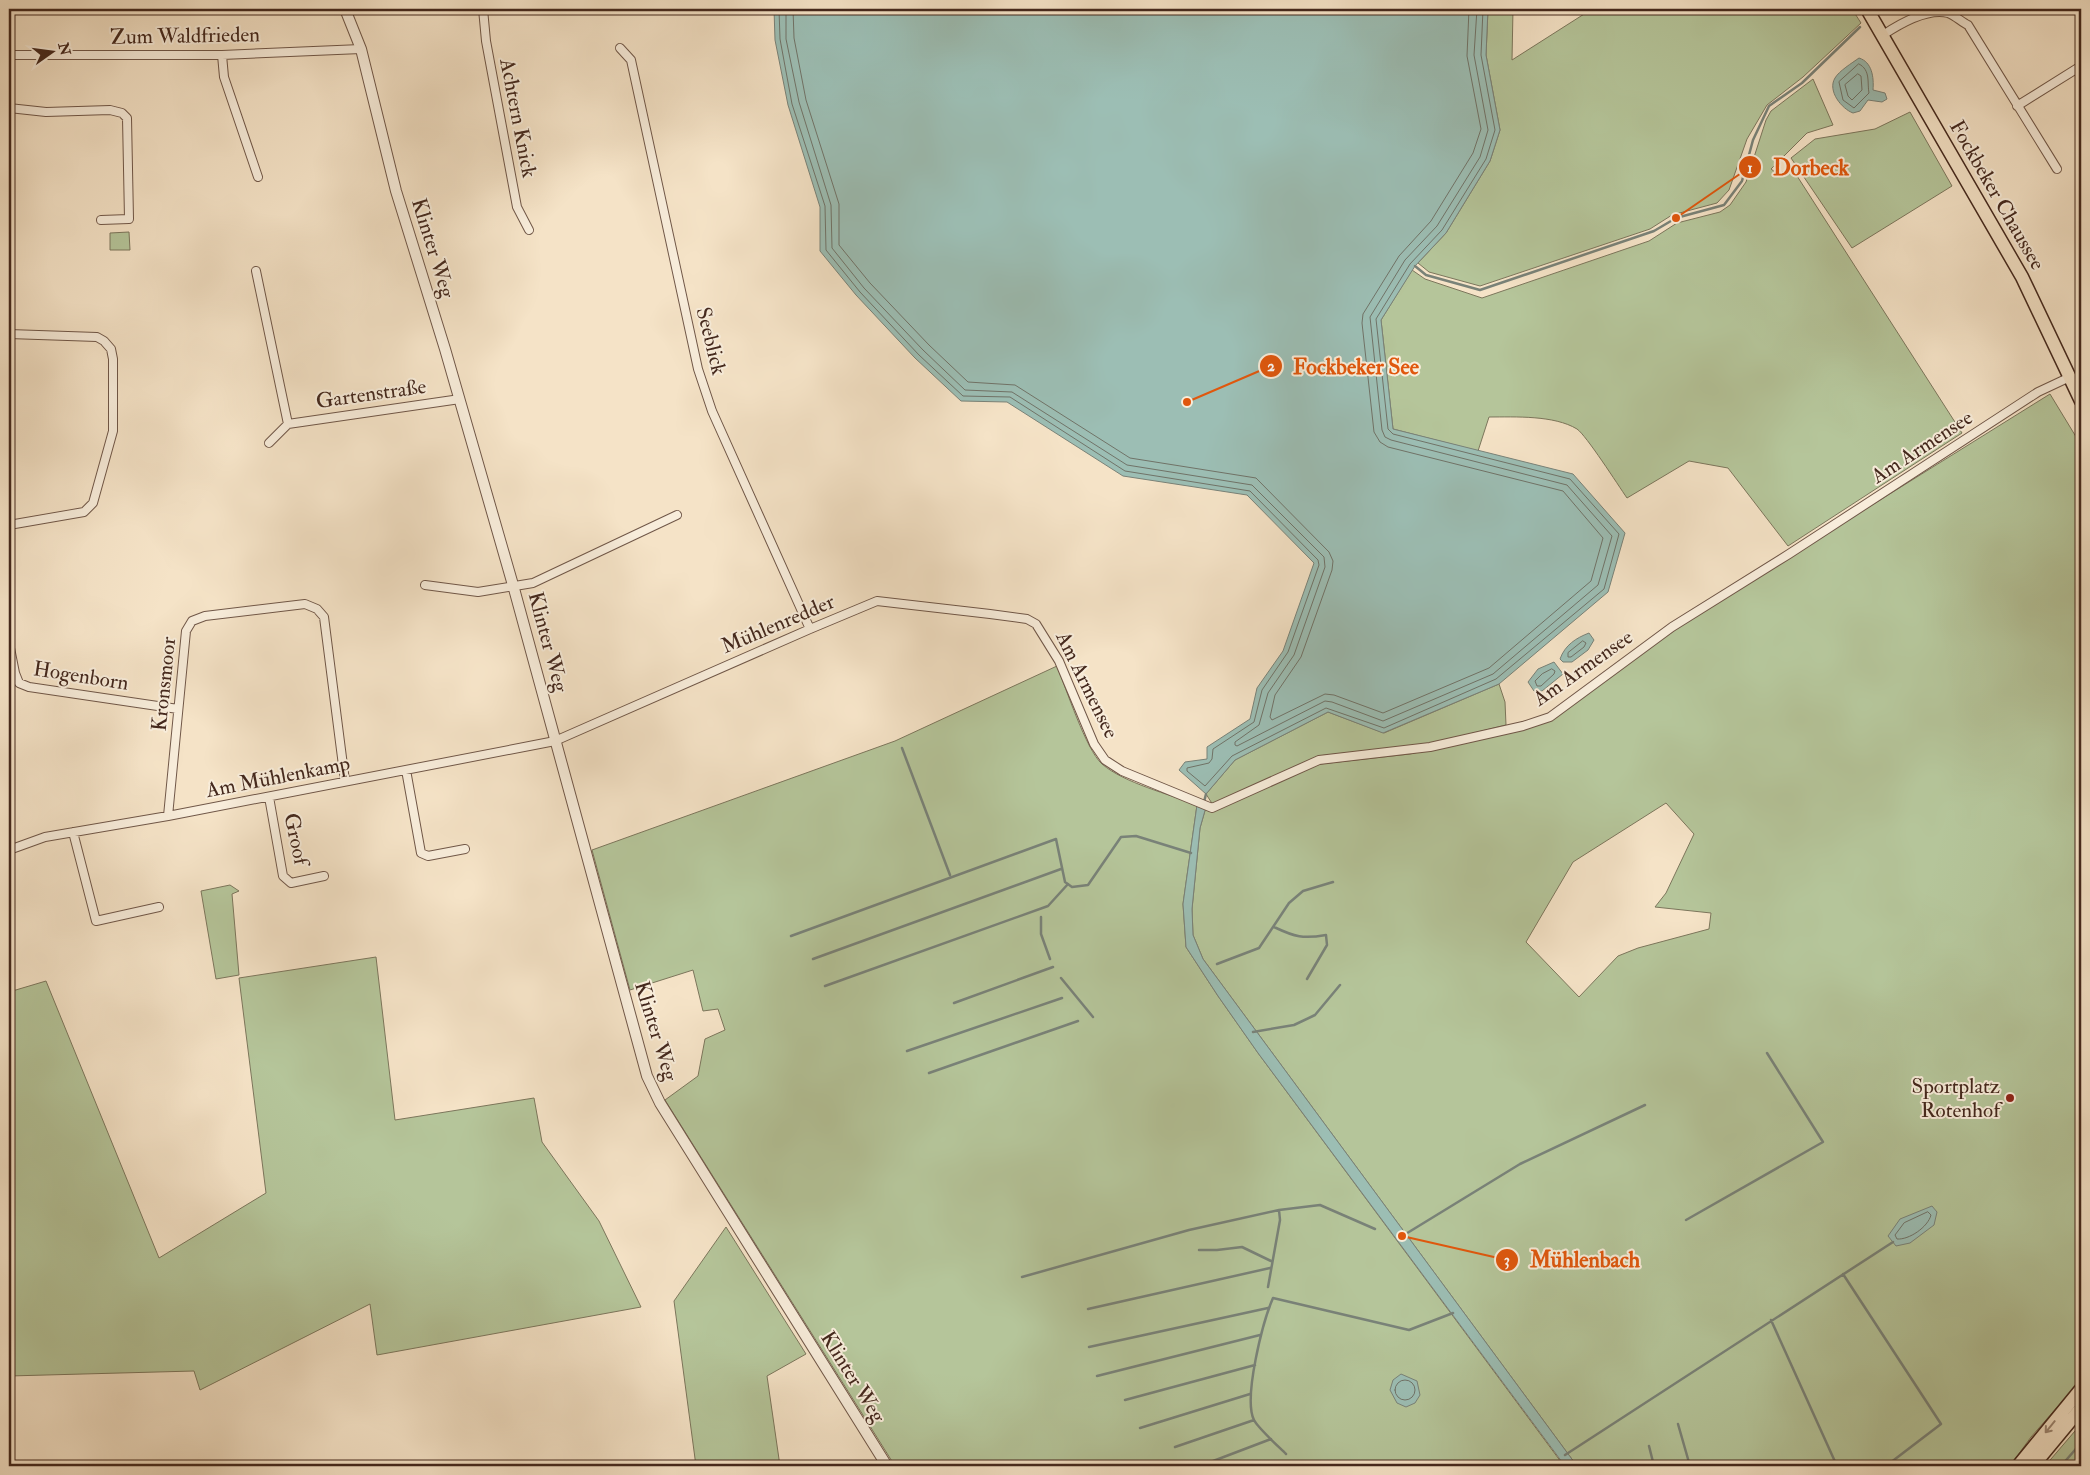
<svg xmlns="http://www.w3.org/2000/svg" width="2090" height="1475" font-family="'IM FELL Double Pica',serif">
<rect width="100%" height="100%" fill="#f5e3c7"/>
<filter id="stains"><feTurbulence type="fractalNoise" baseFrequency=".004" numOctaves="4"/><feColorMatrix values="0 0 0 0 .2 0 0 0 0 .09 0 0 0 0 .02 0 0 0 .5 -.17"/></filter>
<radialGradient id="worn" r=".72"><stop offset=".6" stop-color="#630" stop-opacity="0"/><stop offset="1" stop-color="#630" stop-opacity=".3"/></radialGradient>
<path fill="#b5c59a" stroke="#7c765c" fill-rule="evenodd" d="M 1488,9 L 1513,9 L 1512,60 L 1592,9 L 1852,9 L 1861,23 L 1803,77 L 1767,105 L 1747,139 L 1729,190 L 1717,203 L 1672,215 L 1650,229 L 1480,286 L 1429,272 L 1418,263 L 1446,233 L 1490,161 L 1500,130 L 1486,55 Z
M 1813,79 L 1833,125 L 1807,133 L 1771,169 L 1779,175 L 1790,165 L 1962,433 L 1788,546 L 1728,468 L 1689,461 L 1627,498 C 1618,485 1586,435 1577,429 C 1554,415 1515,417 1489,417 L 1478,451 L 1393,429 L 1381,320 L 1412,270 L 1425,279 L 1482,298 L 1649,241 L 1677,223 L 1720,212 L 1730,205 L 1746,182 L 1766,120 L 1771,111 Z
M 1910,112 L 1952,186 L 1852,248 L 1791,158 L 1815,139 L 1875,129 Z
M 129,232 L 130,250 L 110,250 L 110,233 Z
M 2050,394 L 2081,445 L 2081,1380 L 2031,1437 L 2010,1466 L 1577,1466 L 1203,959 L 1193,935 L 1192,909 L 1200,828 L 1206,807 L 1320,764 L 1410,754 L 1507,732 L 1551,720 L 1673,629 ZM 1666,803 L 1694,834 L 1666,893 L 1655,907 L 1711,913 L 1709,929 L 1638,948 L 1618,956 L 1579,997 L 1526,942 L 1573,862 Z
M 1057,666 C 1066,688 1086,750 1102,764 C 1124,783 1169,794 1197,805 L 1183,904 L 1186,947 L 1218,996 L 1258,1053 L 1564,1466 L 895,1466 L 665,1100 L 698,1076 L 705,1039 L 725,1030 L 718,1009 L 703,1011 L 693,970 L 630,990 L 592,850 L 895,741 Z
M 1499,684 L 1505,702 L 1506,725 L 1429,744 L 1318,756 L 1213,805 L 1206,794 L 1235,760 L 1328,712 L 1384,733 Z
M 230,885 L 239,891 L 232,894 L 239,975 L 216,979 L 201,891 Z
M 376,957 L 395,1120 L 534,1098 L 542,1142 L 599,1221 L 641,1307 L 377,1355 L 370,1304 L 200,1390 L 194,1371 L 9,1376 L 9,992 L 46,981 L 159,1258 L 266,1193 L 239,978 Z
M 726,1227 L 806,1354 L 767,1376 L 780,1466 L 696,1466 L 674,1301 Z
M 2081,1424 L 2081,1466 L 2045,1466 Z"/>
<path fill="#9cbeb4" stroke="#798278" d="M 774,9 L 1488,9 L 1486,55 L 1500,130 L 1490,161 L 1446,233 L 1415,266 L 1381,320 L 1393,429 L 1573,474 L 1625,533 L 1608,592 L 1499,684 L 1383,733 L 1328,712 L 1235,760 L 1206,794 L 1179,770 L 1185,762 L 1207,759 L 1207,747 L 1250,719 L 1257,688 L 1283,651 L 1314,563 L 1247,495 L 1123,476 L 1007,402 L 961,401 L 915,358 L 856,295 L 820,251 L 820,207 L 788,105 L 775,40 Z
M 1859,58 C 1872,62 1874,77 1873,90 L 1885,93 L 1887,99 L 1882,102 L 1868,100 L 1860,111 L 1853,113 C 1842,109 1827,91 1835,78 C 1839,71 1852,63 1859,58 Z
M 1589,633 L 1594,640 L 1588,650 L 1572,662 L 1563,662 L 1560,659 C 1565,645 1576,638 1589,633 Z
M 1554,662 L 1563,674 L 1542,691 L 1534,691 L 1528,682 L 1538,669 Z
M 1197,805 L 1206,807 L 1200,828 L 1192,909 L 1193,935 L 1203,959 L 1577,1466 L 1565,1466 L 1258,1053 L 1218,996 L 1186,947 L 1183,904 Z
M 1932,1206 L 1937,1212 L 1934,1225 L 1910,1243 L 1896,1246 L 1888,1236 L 1900,1219 Z
M 1401,1374 L 1417,1381 L 1420,1395 L 1415,1403 L 1406,1407 L 1397,1403 L 1390,1390 L 1393,1380 Z"/>
<g fill="none" stroke-linecap="round" stroke-linejoin="round">
<path stroke="#707368" stroke-width="1" d="M 779,9 L 780,39 L 792,104 L 825,206 L 826,250 L 860,292 L 919,355 L 963,396 L 1010,397 L 1125,471 L 1250,491 L 1318,560 L 1319,565 L 1288,652 L 1262,690 L 1254,722 L 1213,749 L 1212,759 L 1209,763 L 1187,768 L 1187,771 L 1205,786 L 1232,756 L 1326,708 L 1384,728 L 1496,679 L 1604,589 L 1619,534 L 1570,479 L 1393,434 L 1388,429 L 1376,319 L 1410,264 L 1442,230 L 1486,159 L 1495,130 L 1481,55 L 1483,9
M 786,9 L 786,39 L 799,102 L 831,205 L 832,248 L 864,288 L 923,350 L 965,390 L 1012,392 L 1127,465 L 1252,485 L 1324,557 L 1325,567 L 1294,655 L 1268,693 L 1259,725 L 1235,742 L 1235,745 L 1237,746 L 1325,701 L 1332,702 L 1383,721 L 1493,674 L 1598,585 L 1612,536 L 1567,485 L 1391,440 L 1385,437 L 1382,430 L 1370,317 L 1405,260 L 1437,226 L 1480,157 L 1488,130 L 1474,55 L 1477,9
M 793,9 L 794,38 L 806,100 L 839,204 L 839,245 L 870,283 L 929,345 L 968,382 L 1015,385 L 1130,458 L 1256,478 L 1329,552 L 1333,561 L 1332,570 L 1301,657 L 1275,695 L 1270,717 L 1272,720 L 1325,694 L 1334,695 L 1383,713 L 1489,668 L 1591,581 L 1603,538 L 1563,491 L 1388,447 L 1380,442 L 1374,432 L 1362,323 L 1363,314 L 1399,256 L 1431,221 L 1473,153 L 1481,129 L 1467,56 L 1469,9
M 1859,64 C 1871,70 1867,83 1869,93 L 1854,108 L 1843,100 L 1839,82 Z
M 1858,74 L 1861,76 L 1862,90 L 1852,100 L 1848,96 L 1845,85 Z
M 1583,641 L 1586,643 L 1584,647 L 1571,657 L 1568,657 L 1568,653 Z
M 1552,669 L 1555,671 L 1554,674 L 1541,686 L 1537,686 L 1535,681 L 1542,674 Z
M 1928,1212 L 1931,1215 C 1928,1227 1909,1240 1897,1239 L 1895,1235 L 1904,1223 Z
M1395 1390a10 10 0 1 1 20 0a10 10 0 1 1-20 0Z"/>
<path stroke="#798278" stroke-width="2.5" d="M 1884,13 L 1891,9
M 1415,266 L 1426,275 L 1480,290 L 1654,231 L 1676,218 L 1724,205 L 1742,181 L 1753,140 L 1769,106 L 1802,83 L 1860,27
M 902,748 L 950,875
M 1204,802 L 1206,794
M 1041,917 L 1041,934 L 1050,959
M 1274,927 C 1295,937 1303,939 1326,935 L 1327,945 L 1307,979
M 791,936 L 1056,839 L 1065,882 L 1072,887 L 1088,885 L 1121,837 L 1136,836 L 1191,853
M 813,959 L 1061,869
M 1217,964 L 1259,948 L 1289,903 L 1303,891 L 1333,882
M 1061,978 L 1093,1017
M 825,986 L 1048,906 L 1068,884
M 954,1003 L 1053,967
M 1253,1032 L 1294,1025 L 1315,1015 L 1340,985
M 907,1051 L 1062,998
M 929,1073 L 1078,1021
M 1686,1220 L 1823,1142 L 1767,1053
M 1404,1235 L 1520,1164 L 1645,1105
M 1199,1250 L 1217,1250 L 1242,1247 L 1271,1261
M 1843,1274 L 1941,1424 L 1886,1466
M 1022,1277 L 1189,1230 L 1279,1210 L 1320,1205 L 1375,1229
M 1268,1287 L 1280,1220 L 1279,1210
M 1088,1309 L 1270,1268
M 1771,1320 L 1837,1466
M 1089,1347 L 1268,1308
M 1097,1376 L 1260,1335
M 1125,1400 L 1255,1365
M 1678,1424 L 1690,1466
M 1140,1428 L 1250,1394
M 1649,1446 L 1654,1466
M 1175,1447 L 1254,1420
M 1286,1454 C 1279,1447 1258,1428 1254,1420 C 1243,1398 1263,1321 1273,1298 L 1409,1330 L 1453,1313
M 1565,1455 L 1893,1242
M 1200,1466 L 1271,1439
M 2061,1466 L 2081,1443"/>
<defs>
<path id="minor" d="M 483,9 L 486,41 L 517,207 L 529,230
M 1883,35 C 1898,25 1927,8 1948,13 C 1954,15 1962,22 1968,25 L 2057,169
M 620,48 L 631,60 L 698,369 L 712,411 L 810,629
M 9,55 L 222,55 L 361,49
M 222,55 L 224,77 L 258,177
M 2017,106 L 2081,66
M 9,108 L 46,112 L 110,110 L 122,113 L 127,118 L 129,219 L 101,220
M 256,271 L 288,424 L 460,399
M 9,334 L 97,337 L 104,341 L 111,349 L 113,359 L 113,431 L 93,503 L 84,512 L 9,525
M 269,443 L 288,424
M 425,585 L 478,592 L 533,583 L 677,515
M 9,643 L 15,673 L 19,683 L 29,687 L 178,709
M 406,770 L 421,853 L 428,856 L 465,849
M 269,797 L 283,876 L 291,883 L 324,876
M 168,816 L 186,631 L 192,621 L 205,616 L 305,604 L 317,609 L 324,617 L 345,781
M 73,832 L 96,921 L 159,907
M 9,850 L 45,837 L 168,816 L 555,741 L 810,629 L 877,601 L 990,614 L 1027,619 L 1036,624 L 1059,661 L 1094,744 L 1105,760 L 1122,771 L 1212,808 L 1319,760 L 1430,747 L 1523,726 L 1550,717 L 1672,627 L 1789,554 L 2038,392 L 2070,377"/>
<path id="tertiary" d="M 345,9 L 361,49 L 396,191 L 445,349 L 513,585 L 647,1076 L 660,1103 L 887,1466"/>
<path id="primary" d="M 1867,9 L 2022,277 L 2081,401"/>
<path id="trunk" d="M 2018,1466 L 2081,1389
M 2033,1466 L 2081,1408"/>
</defs>
<use href="#minor" stroke="#705748" stroke-width="10"/>
<use href="#tertiary" stroke="#705748" stroke-width="12"/>
<use href="#primary" stroke="#44281d" stroke-width="15"/>
<use href="#trunk" stroke="#44281d" stroke-width="15"/>
<use href="#minor" stroke="#f8eddb" stroke-width="8"/>
<use href="#tertiary" stroke="#f8eddb" stroke-width="10"/>
<use href="#primary" stroke="#f5e3c7" stroke-width="12"/>
<use href="#trunk" stroke="#f5e3c7" stroke-width="12"/>
</g>
<defs><path id="oneway-shaft" d="M-6 0H5M1.5-3L5.5 0L1.5 3" fill="none" stroke-width="1.6" stroke-linecap="round" stroke-linejoin="round" transform="scale(1.25)"/></defs>
<use stroke="#9c8672" href="#oneway-shaft" transform="translate(2050 1427) rotate(129)"/>
<circle fill="#8f2418" stroke="#f8eddb" stroke-width="2" cx="2010" cy="1098" r="5"/>
<g text-anchor="middle" dominant-baseline="central" stroke-width="4" stroke-linejoin="round" paint-order="stroke">
<g font-size="21" fill="#44281d" stroke="#f8eddb">
<text transform="translate(185 36) rotate(-1)">Zum Waldfrieden</text>
<text transform="translate(518 118) rotate(79)">Achtern Knick</text>
<text transform="translate(1997 195) rotate(60)">Fockbeker Chaussee</text>
<text transform="translate(433 248) rotate(73)">Klinter Weg</text>
<text transform="translate(711 341) rotate(76)">Seeblick</text>
<text transform="translate(371 394) rotate(-8)">Gartenstraße</text>
<text transform="translate(1922 447) rotate(-33)">Am Armensee</text>
<text transform="translate(778 624) rotate(-23)">Mühlenredder</text>
<text transform="translate(548 642) rotate(75)">Klinter Weg</text>
<text transform="translate(1583 668) rotate(-35)">Am Armensee</text>
<text transform="translate(81 676) rotate(9)">Hogenborn</text>
<text transform="translate(164 684) rotate(-84)">Kronsmoor</text>
<text transform="translate(1087 685) rotate(64)">Am Armensee</text>
<text transform="translate(278 777) rotate(-11)">Am Mühlenkamp</text>
<text transform="translate(296 839) rotate(78)">Groof</text>
<text transform="translate(656 1031) rotate(73)">Klinter Weg</text>
<text transform="translate(853 1377) rotate(58)">Klinter Weg</text>
</g>
<g font-size="21" fill="#44281d" stroke="#f8eddb" text-anchor="end">
<text x="2000" y="1086">Sportplatz<tspan x="2000" dy="24">Rotenhof</tspan></text>
</g>
</g>
<path fill="none" stroke="#e0570d" stroke-width="2" d="M1676 218L1750 167M1187 402L1271 366M1402 1236L1507 1260"/>
<g fill="#e0570d" stroke="#f8eddb" stroke-width="2">
<circle cx="1676" cy="218" r="5"/>
<circle cx="1187" cy="402" r="5"/>
<circle cx="1402" cy="1236" r="5"/>
<circle cx="1750" cy="167" r="12"/>
<circle cx="1271" cy="366" r="12"/>
<circle cx="1507" cy="1260" r="12"/>
</g>
<g font-size="15" text-anchor="middle" font-weight="bold" fill="#fff">
<text x="1750" y="173">1</text>
<text x="1271" y="371">2</text>
<text x="1507" y="1265">3</text>
</g>
<g font-size="22" text-anchor="middle" font-weight="bold" fill="#e0570d" stroke="#f8eddb" stroke-width="4" stroke-linejoin="round" paint-order="stroke">
<text x="1811" y="175">Dorbeck</text>
<text x="1356" y="374">Fockbeker See</text>
<text x="1585" y="1267">Mühlenbach</text>
</g>
<rect width="2090" height="1475" fill="none" stroke="#f5e3c7" stroke-width="30"/>
<rect x="10" y="10" width="2070" height="1455" fill="none" stroke="#44281d" stroke-width="2.5"/>
<rect x="15" y="15" width="2060" height="1445" fill="none" stroke="#44281d"/>
<g transform="translate(52 52) rotate(76)" stroke="#f8eddb" stroke-width="4" paint-order="stroke">
<path d="M0-4L9 19L0 12L-9 19Z" fill="#44281d"/>
<text y="-8" font-size="14" font-weight="bold" text-anchor="middle" fill="#44281d">N</text>
</g>
<rect width="100%" height="100%" filter="url(#stains)"/>
<rect width="100%" height="100%" fill="url(#worn)"/>
</svg>
